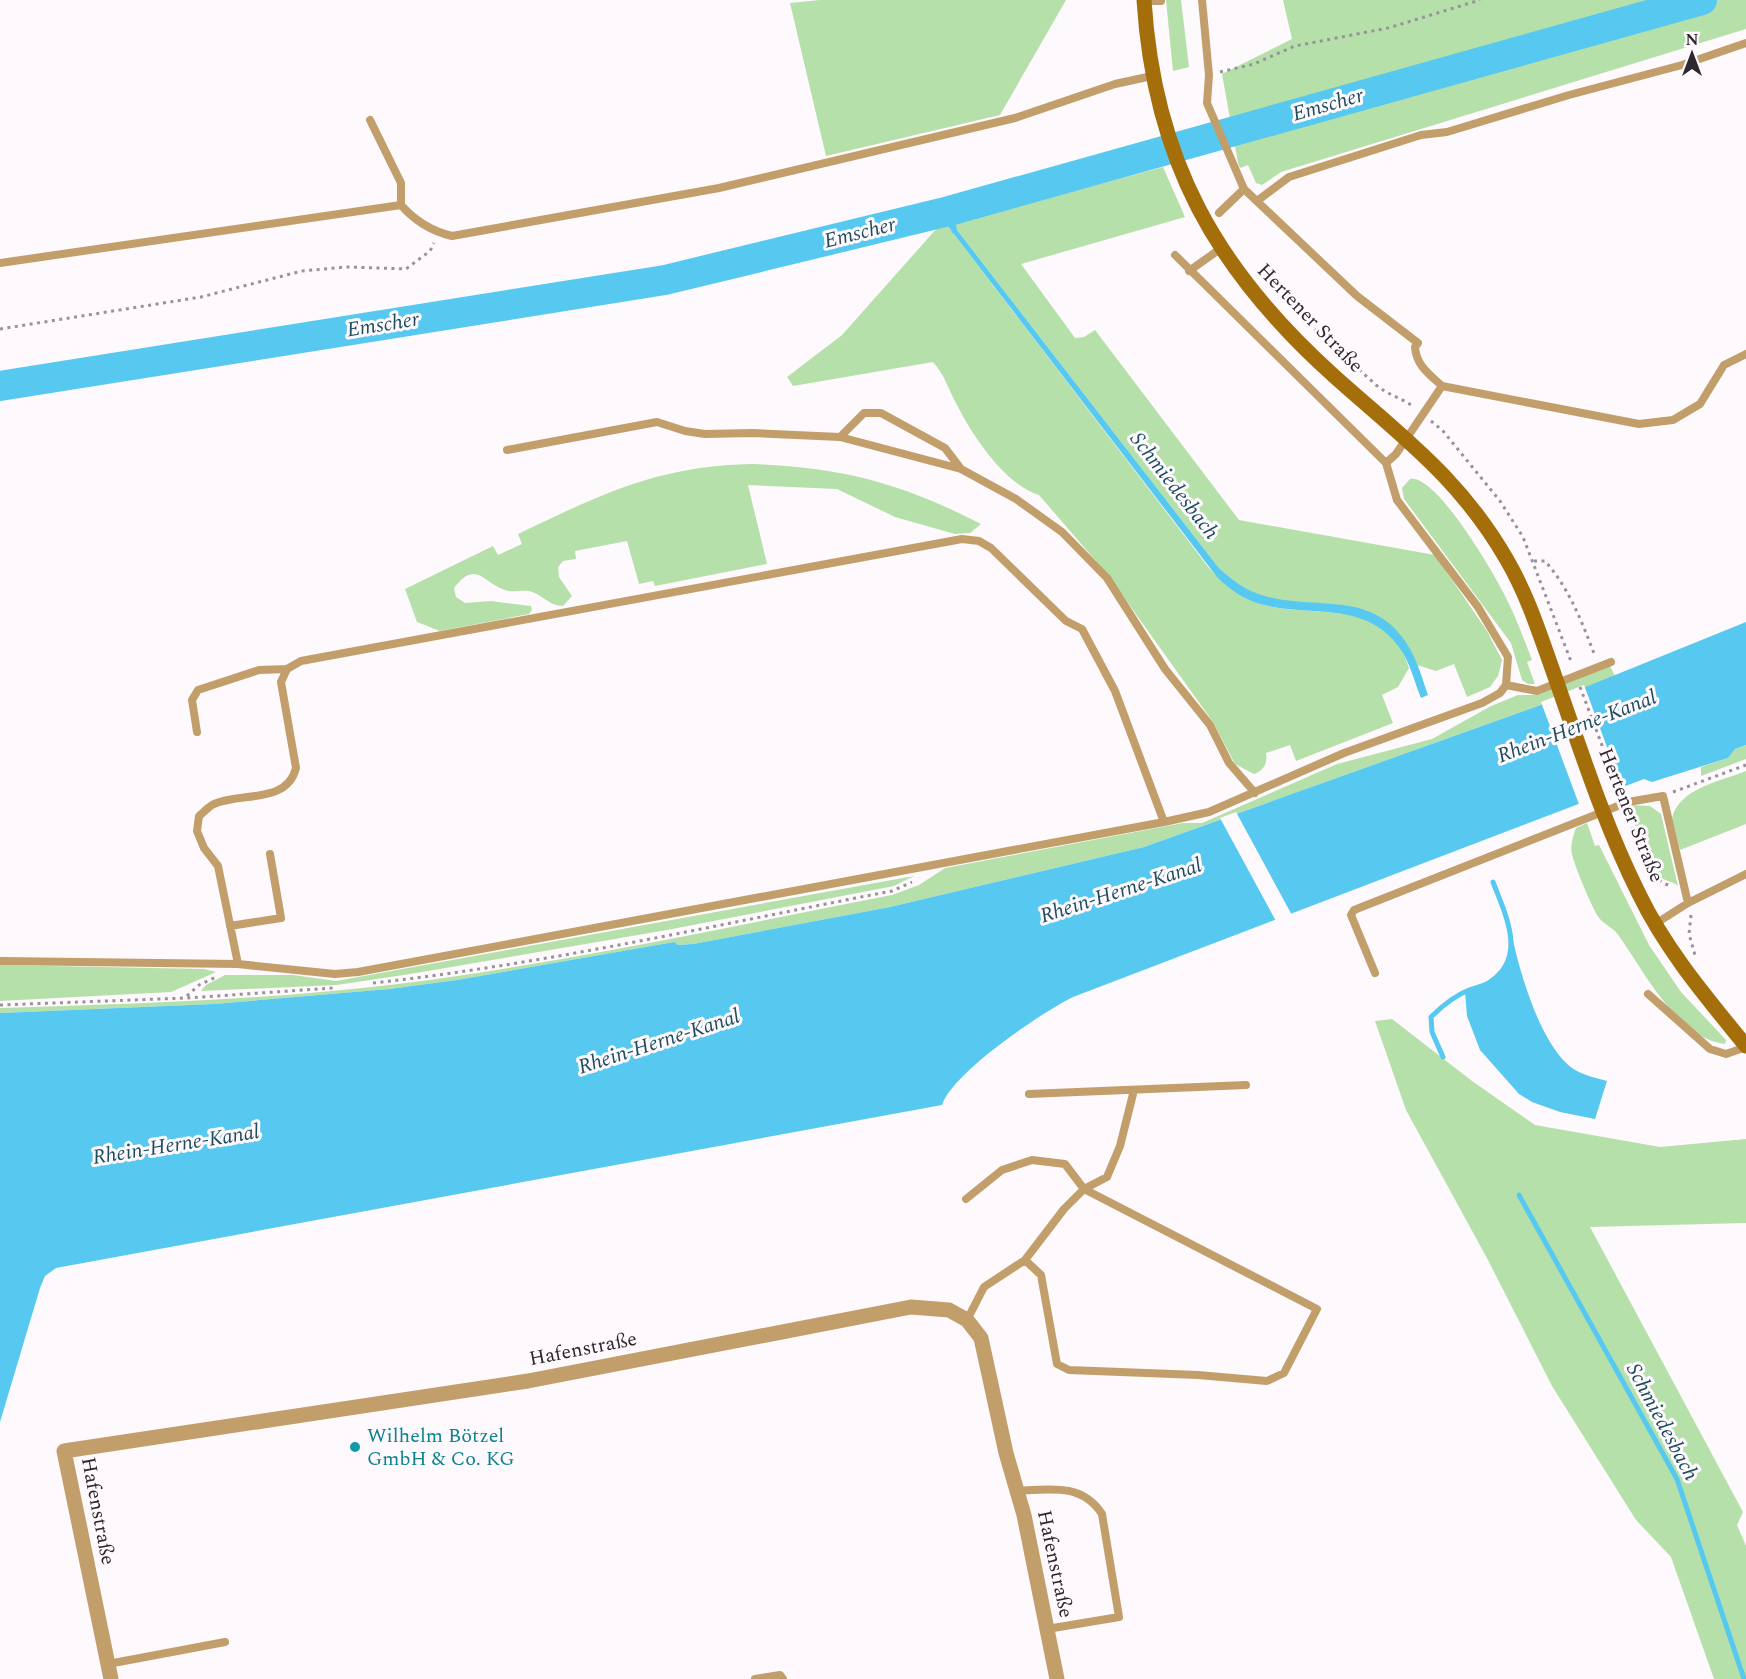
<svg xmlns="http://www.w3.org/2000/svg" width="1746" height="1679" font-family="Spectral,serif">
<rect width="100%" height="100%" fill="#fdf9fd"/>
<path fill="#b6e0a9" d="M 820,0 L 1066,0 L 1000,115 L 826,156 L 790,3 Z
M 1166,0 L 1181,0 L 1189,67 L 1173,71 Z
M 1283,0 L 1746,0 L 1746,29 L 1281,172 L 1262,185 L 1256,183 L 1248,165 L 1240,168 L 1238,163 L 1222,74 L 1292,39 Z
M 1163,167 L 1185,217 L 1021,264 L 1075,338 L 1084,337 L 1095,330 L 1239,520 L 1435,555 L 1487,631 L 1502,660 L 1498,676 L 1490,687 L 1467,697 L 1454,664 L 1436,671 L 1417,665 C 1384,586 1328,615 1264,596 C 1246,591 1232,580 1218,567 L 957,230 L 956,223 Z
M 947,225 L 1209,568 C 1222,583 1238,596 1257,603 C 1310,621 1388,593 1409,668 L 1398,687 L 1382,695 L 1393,723 L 1296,761 L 1290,745 L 1266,753 C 1268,764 1263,771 1254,774 L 1235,764 L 1213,722 L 1108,575 L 1039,495 C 1006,485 973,437 957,405 C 948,389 945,375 933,362 L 793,386 L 787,377 L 842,335 L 938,227 Z
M 752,464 C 843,467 901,483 981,524 L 970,533 L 955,534 L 895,517 L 837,489 L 748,485 L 767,564 L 655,586 L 653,581 L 639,584 L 627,541 L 575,551 L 576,559 L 563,561 L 558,567 L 559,577 L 572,596 L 563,606 C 549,606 542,594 529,591 C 522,590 513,593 505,590 C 483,583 476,559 454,588 L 456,597 L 465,603 L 491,601 L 531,606 L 532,610 L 529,614 L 440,631 L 417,622 L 405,589 L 493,546 L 498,555 L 522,544 L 518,534 C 602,494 657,466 752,464 Z
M 1410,479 C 1435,473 1492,570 1503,592 C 1515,614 1523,637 1532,660 L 1527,662 L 1535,684 L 1528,684 L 1522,680 L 1511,643 L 1404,499 L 1402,488 Z
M 1610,666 L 1615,676 L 1546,703 L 1144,847 L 890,907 L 693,944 L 678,945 L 674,942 L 457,980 L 389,989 L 214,1004 L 0,1013 L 0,1008 C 133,1004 266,1000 398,984 C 563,963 728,927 892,895 L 919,885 L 945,868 L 1183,823 L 1202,823 L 1337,764 L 1432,739 L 1491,706 L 1518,695 L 1538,695 Z
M 1746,745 L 1746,759 L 1701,776 L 1701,767 L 1728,758 L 1735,749 Z
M 1746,771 L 1746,824 L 1680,850 L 1672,818 C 1679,788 1722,781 1746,771 Z
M 1632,805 L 1650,806 L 1661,814 L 1678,886 C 1672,880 1664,882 1658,875 C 1646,861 1636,825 1629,807 Z
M 1587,823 L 1595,846 L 1599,845 L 1649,945 L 1681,992 L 1726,1040 L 1725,1044 C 1678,1039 1644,971 1619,936 C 1614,928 1605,925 1599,918 C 1593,910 1574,865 1572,854 C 1570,846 1573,836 1576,828 Z
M 914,876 L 894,886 L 667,930 L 410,974 L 337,985 L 201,991 L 206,985 L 225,975 L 293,975 L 336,981 Z
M 0,965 L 204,969 L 216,972 L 171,992 L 0,1001 Z
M 1392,1019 L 1472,1081 L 1535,1125 L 1660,1147 L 1746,1139 L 1746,1223 L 1590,1227 L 1743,1512 L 1737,1525 L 1746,1546 L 1746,1679 L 1714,1679 L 1671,1557 L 1636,1520 L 1552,1386 L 1488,1260 L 1406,1110 L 1375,1021 Z"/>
<path fill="#57c9f1" d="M 956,223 L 957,230 L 1218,567 C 1232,580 1246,591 1265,596 C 1316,611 1372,589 1407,644 C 1417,659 1422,678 1428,695 L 1421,698 C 1414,681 1410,662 1399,647 C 1364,599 1309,618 1260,604 C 1243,599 1229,589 1217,577 L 947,225 Z
M 1746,622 L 1746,745 L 1735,749 L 1728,758 L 1652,782 L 1644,779 L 1073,997 C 1041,1013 953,1072 942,1105 L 56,1268 L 45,1276 L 40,1288 L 0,1422 L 0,1013 L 214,1004 L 389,989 L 457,980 L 674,942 L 678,945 L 693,944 L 890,907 L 1144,847 L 1546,703 Z
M 1511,931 C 1519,970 1537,1033 1565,1062 C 1576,1074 1593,1077 1607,1081 L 1595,1119 L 1560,1112 L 1532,1102 L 1519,1094 L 1480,1050 L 1467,1016 L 1465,992 C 1499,979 1512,969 1511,931 Z"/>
<path fill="#fdf9fd" d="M 1584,685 L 1623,790 L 1580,807 L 1541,702 Z
M 1236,812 L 1293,917 L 1277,923 L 1220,818 Z"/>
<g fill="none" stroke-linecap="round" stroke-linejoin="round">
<path stroke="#57c9f1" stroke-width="5" d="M 949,211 L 954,231
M 1443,1057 L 1432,1032 L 1431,1017 C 1442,1006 1454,996 1469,990 C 1475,988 1484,986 1490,982 C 1528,957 1505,914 1493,882
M 1519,1195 L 1677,1479 L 1744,1679"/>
<path stroke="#57c9f1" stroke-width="30" d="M 0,386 L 665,280 L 949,211 L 1702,0"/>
<path stroke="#999399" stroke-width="3" stroke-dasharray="3 4.5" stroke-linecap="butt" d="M 1220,72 L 1254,64 L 1295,46 L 1388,28 L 1480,0
M 1263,275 L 1295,311 L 1376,385 C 1388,395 1402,398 1414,407
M 0,329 L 201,297 L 302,271 L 346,267 L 406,269 L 430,251 L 434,243
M 1431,421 L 1443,431 L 1500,501 L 1523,537 L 1572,664
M 1534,561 L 1545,561 C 1569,588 1582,622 1595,656
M 1580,687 L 1620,793
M 1673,792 L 1746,765
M 1627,813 C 1637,838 1643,878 1671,886
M 1691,915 L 1689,934 L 1695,955
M 373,983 C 547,964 720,924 892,891 L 912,882
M 187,996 L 199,985 L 216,977
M 0,1005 L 186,998 L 334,988"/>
<path stroke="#c29e6b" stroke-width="8" d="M 1202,0 L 1209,75 L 1207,103 L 1244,189 L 1357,296 L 1418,343 L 1415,347 C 1416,365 1429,374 1442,386 L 1639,424 L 1673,420 L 1700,404 L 1724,365 L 1746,354
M 1144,1 L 1161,1
M 370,120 L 401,183 L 401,205
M 1257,201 L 1289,177 L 1421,135 L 1447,132 L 1569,95 L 1682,65 L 1746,43
M 1219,213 L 1244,189
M 1175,255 L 1386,463
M 0,263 L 401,205 C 415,221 431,231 452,236 L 719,188 L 1015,118 L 1115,84 L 1152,76
M 1189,271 L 1220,249
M 840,437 L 864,413 L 881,413 L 945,448 L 961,469
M 507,450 L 657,422 L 685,431 L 705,434 L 753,433 L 840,437 L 961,469 L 1016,499 L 1062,532 L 1107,578 L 1165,669 L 1210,725 L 1229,763 L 1255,793
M 1506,685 L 1537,691 L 1611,662
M 197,732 L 192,700 L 198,690 L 259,670 L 287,669
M 1655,924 L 1688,903 L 1746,874
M 230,926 L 281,918 L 270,854
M 0,961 L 238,964 L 335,974 L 358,972 L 1164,822 L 1209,812 L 1344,753 L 1482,703 L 1500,693 L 1506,685 L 1508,657 L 1478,607 L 1397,500 L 1386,463 L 1396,454 L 1442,386
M 238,964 L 218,866 L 204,848 L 197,831 L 199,816 C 204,812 209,806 214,804 C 242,792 287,804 296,768 L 281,682 L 287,669 L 301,661 L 962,539 L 979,541 L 991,548 L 1066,621 L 1082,629 L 1115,691 L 1164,822
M 1375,973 L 1351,915 L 1354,910 L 1628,802 L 1663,796 L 1688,903
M 1648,994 L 1710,1049 L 1726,1054 L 1746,1047
M 1029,1094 L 1246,1085
M 966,1199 L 1002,1170 L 1032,1160 L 1065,1164 L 1084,1189 L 1317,1309 L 1284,1373 L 1267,1381 L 1198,1375 L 1069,1370 L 1057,1364 L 1041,1275 L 1025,1260
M 967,1320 L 984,1287 L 1025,1260 L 1064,1209 L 1084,1189 L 1107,1177 L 1120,1146 L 1134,1090
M 1017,1491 C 1050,1489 1082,1483 1102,1514 L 1119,1617 L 1047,1629
M 108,1664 L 225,1642
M 755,1679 L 780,1675 L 783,1679"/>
<path stroke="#c29e6b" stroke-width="15" d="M 111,1679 L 64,1451 L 528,1381 L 911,1307 L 949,1310 L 967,1320 L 981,1338 L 1006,1453 L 1024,1515 L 1057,1679"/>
<path stroke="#a46f0a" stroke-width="15" d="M 1144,0 C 1154,160 1216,270 1334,376 C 1402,437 1460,478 1507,560 C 1528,596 1540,635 1554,674 C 1580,748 1604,824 1639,894 C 1666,950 1707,998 1746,1046"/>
</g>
<circle fill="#0f9aa8" stroke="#fdf9fd" stroke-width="2" cx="355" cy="1447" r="6"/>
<g text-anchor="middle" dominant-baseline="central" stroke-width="6" stroke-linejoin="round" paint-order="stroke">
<g font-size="20" fill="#2e272e" stroke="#fdf9fd">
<text transform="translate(1310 318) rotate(46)">Hertener Straße</text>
<text transform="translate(1631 815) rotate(68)">Hertener Straße</text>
<text transform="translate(583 1349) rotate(-11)">Hafenstraße</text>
<text transform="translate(98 1511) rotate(79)">Hafenstraße</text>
<text transform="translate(1055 1564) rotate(78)">Hafenstraße</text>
</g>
<g font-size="20" fill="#0d838f" stroke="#fdf9fd" text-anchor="start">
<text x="367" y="1436">Wilhelm Bötzel<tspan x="367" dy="23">GmbH &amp; Co. KG</tspan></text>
</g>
<g font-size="21" font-style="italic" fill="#1c4c5d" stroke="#fdf9fd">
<text transform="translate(1328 105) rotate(-16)">Emscher</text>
<text transform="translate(860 233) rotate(-14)">Emscher</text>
<text transform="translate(383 325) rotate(-9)">Emscher</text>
<text transform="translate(1174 486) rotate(52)">Schmiedesbach</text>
<text transform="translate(1577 727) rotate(-21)">Rhein-Herne-Kanal</text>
<text transform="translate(1121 891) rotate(-18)">Rhein-Herne-Kanal</text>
<text transform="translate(659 1042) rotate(-18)">Rhein-Herne-Kanal</text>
<text transform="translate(176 1145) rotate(-9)">Rhein-Herne-Kanal</text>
<text transform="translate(1662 1422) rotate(62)">Schmiedesbach</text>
</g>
</g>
<g transform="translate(1692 54)" stroke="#fdf9fd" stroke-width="4.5" paint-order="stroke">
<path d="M0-4.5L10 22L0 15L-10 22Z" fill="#2e272e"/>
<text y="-9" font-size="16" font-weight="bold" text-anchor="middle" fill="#2e272e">N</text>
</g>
</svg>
